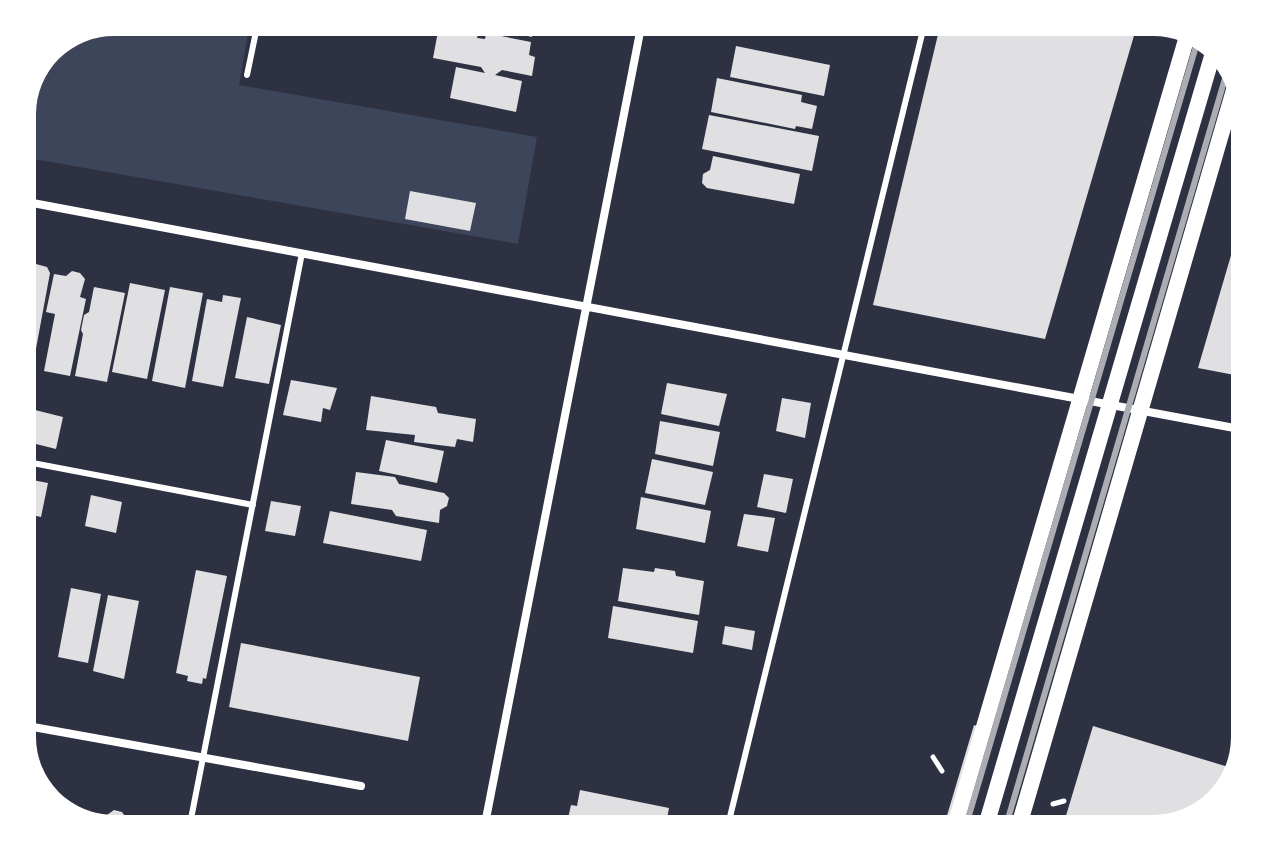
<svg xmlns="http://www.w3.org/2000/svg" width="1267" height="851" font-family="'Source Sans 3',sans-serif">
<rect width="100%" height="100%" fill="#2d3142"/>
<path fill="#3c4559" d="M 114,22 L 250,22 L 239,85 L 537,137 L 518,244 L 22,157 L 22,108 L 49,49 Z"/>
<path fill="#e0e0e3" d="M 441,22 L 535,22 L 532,37 L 510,32 L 503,36 L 494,33 L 490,29 L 466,24 L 460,27 Z
M 941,22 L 1138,22 L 1045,339 L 873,305 Z
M 439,26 L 478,34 L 477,38 L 485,39 L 486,33 L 531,42 L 529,55 L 535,57 L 532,76 L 502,70 L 495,75 L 522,81 L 516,112 L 450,98 L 456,67 L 485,73 L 481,67 L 433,58 Z
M 736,46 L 830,65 L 824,96 L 730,77 Z
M 717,78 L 802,95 L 801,102 L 817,106 L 812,129 L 796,126 L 795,129 L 711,112 Z
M 709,115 L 819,136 L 812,171 L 702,149 Z
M 713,156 L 800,174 L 794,204 L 707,188 L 702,183 L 703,174 L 710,170 Z
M 410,191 L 476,203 L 470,231 L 405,219 Z
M 1244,211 L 1245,211 L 1245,377 L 1198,368 Z
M 36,264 L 47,267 L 50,273 L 35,354 L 22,352 L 22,267 L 32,269 Z
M 72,271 L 80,273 L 85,279 L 80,297 L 86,299 L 70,376 L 44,371 L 55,314 L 46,312 L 54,274 L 66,276 Z
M 130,283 L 165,290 L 147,379 L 112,372 Z
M 94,287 L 125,293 L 107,382 L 75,376 L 83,334 L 81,330 L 84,315 L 89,312 Z
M 170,287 L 203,293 L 185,388 L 152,381 Z
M 223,295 L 241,298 L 223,387 L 192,381 L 207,299 L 222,302 Z
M 247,317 L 281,325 L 269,384 L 235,378 Z
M 291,380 L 337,388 L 330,410 L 323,408 L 321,422 L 283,415 Z
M 667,383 L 727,394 L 719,426 L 661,414 Z
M 371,396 L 436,407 L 438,413 L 476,419 L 473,442 L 457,439 L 455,447 L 414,442 L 415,435 L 366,430 Z
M 782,398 L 811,403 L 805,438 L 776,431 Z
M 35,410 L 63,417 L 56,449 L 28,442 Z
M 660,421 L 720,432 L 713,466 L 655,454 Z
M 386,440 L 444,451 L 437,483 L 379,471 Z
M 652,459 L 713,472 L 705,505 L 645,493 Z
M 356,472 L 395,477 L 399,484 L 444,493 L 449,498 L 447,506 L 440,510 L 439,523 L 396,516 L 392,510 L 351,504 Z
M 764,474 L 793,479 L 786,513 L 757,507 Z
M 22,478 L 48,483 L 41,517 L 22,513 Z
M 91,495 L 122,502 L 116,533 L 85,526 Z
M 641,497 L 711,511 L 705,543 L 636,529 Z
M 271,501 L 301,506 L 295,536 L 265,531 Z
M 330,511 L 427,530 L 421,561 L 323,543 Z
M 744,514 L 775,518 L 768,552 L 737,546 Z
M 623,568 L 654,572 L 655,568 L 675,571 L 676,576 L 704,581 L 699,615 L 618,601 Z
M 196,570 L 227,576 L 206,679 L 203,678 L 202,684 L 187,681 L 188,676 L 176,673 Z
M 71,588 L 101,594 L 88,663 L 58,657 Z
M 108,595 L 139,601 L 124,679 L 93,671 Z
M 613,606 L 698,621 L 693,653 L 608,638 Z
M 725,626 L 755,631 L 752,650 L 722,644 Z
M 241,643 L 420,677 L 408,741 L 229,707 Z
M 974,725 L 989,730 L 960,829 L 943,829 Z
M 1093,726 L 1235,769 L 1229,789 L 1199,817 L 1154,829 L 1062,829 Z
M 580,790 L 669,808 L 665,829 L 597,829 L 567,823 L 571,805 L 577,806 Z
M 69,808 L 101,814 L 99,824 L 68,815 Z
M 114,810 L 122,812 L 127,819 L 140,821 L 138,829 L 114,829 L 105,826 L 107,815 Z"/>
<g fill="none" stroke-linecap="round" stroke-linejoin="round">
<path stroke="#fff" stroke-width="5" d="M 933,757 L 942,771
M 1053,804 L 1064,801"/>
<path stroke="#fff" stroke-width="6" d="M 247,75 L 258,22
M 22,461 L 253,505
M 189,829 L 302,253
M 727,829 L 925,22"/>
<path stroke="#fff" stroke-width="8" d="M 22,201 L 1245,430
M 22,725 L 361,786
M 484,829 L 642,22"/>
<path stroke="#fff" stroke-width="16" d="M 954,829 L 1188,33
M 985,829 L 1213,53
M 1018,829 L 1234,90"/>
<path stroke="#abadb3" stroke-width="6" d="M 965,829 L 1199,36
M 1005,829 L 1226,75"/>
</g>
<path d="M0 0H1267V851H0ZM114 36H1153A78 78 0 0 1 1231 114V737A78 78 0 0 1 1153 815H114A78 78 0 0 1 36 737V114A78 78 0 0 1 114 36Z" fill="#fff" fill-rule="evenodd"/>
</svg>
